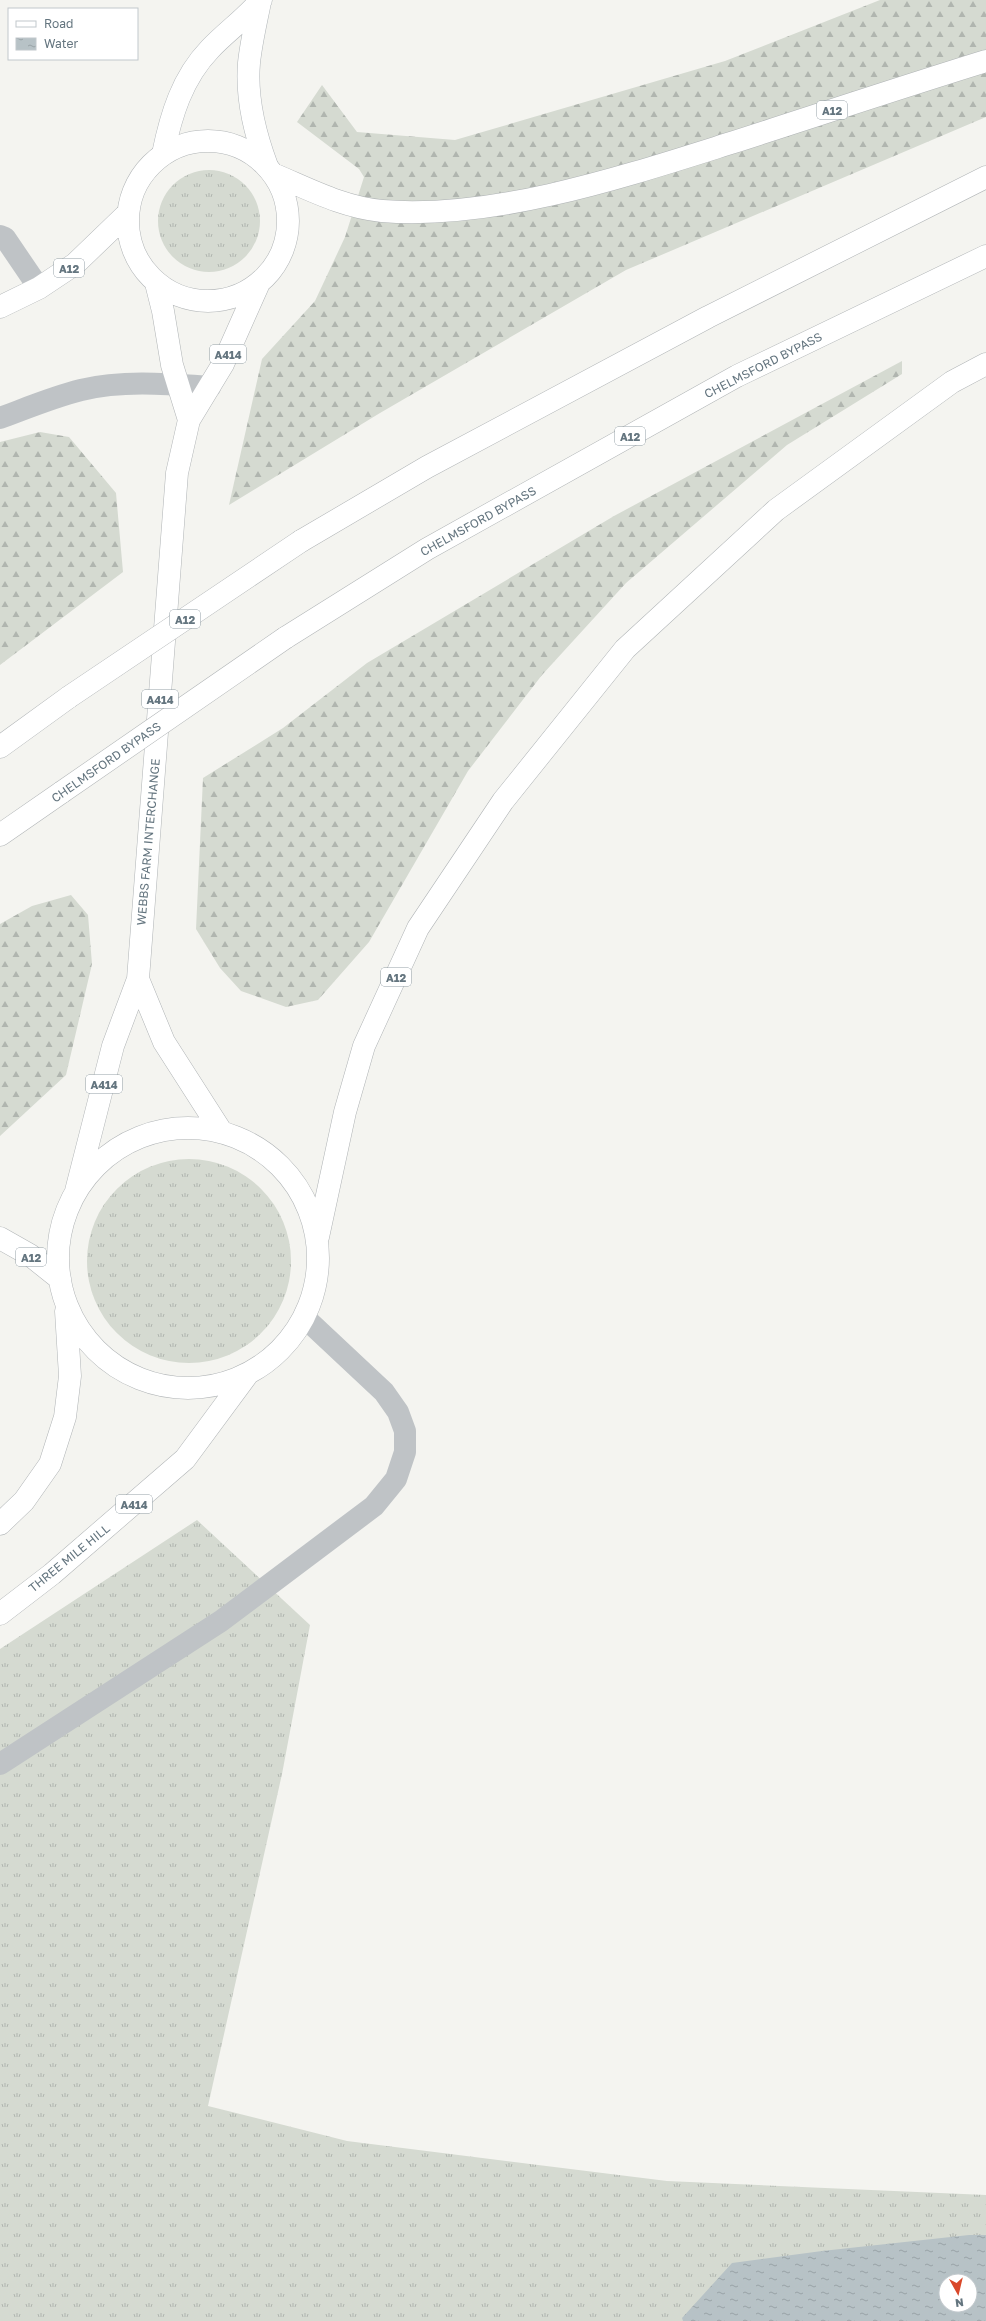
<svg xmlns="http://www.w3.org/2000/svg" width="986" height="2321" font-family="'Golos Text',sans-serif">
<defs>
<pattern id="grass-tufts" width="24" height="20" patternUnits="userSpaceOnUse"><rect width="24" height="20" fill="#d5dad1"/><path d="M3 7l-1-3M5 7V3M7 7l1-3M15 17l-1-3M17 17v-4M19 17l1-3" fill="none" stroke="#b0b5af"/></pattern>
<pattern id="forest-firs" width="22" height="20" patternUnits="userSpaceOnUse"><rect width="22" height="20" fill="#d5dad1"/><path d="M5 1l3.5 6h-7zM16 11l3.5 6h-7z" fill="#b0b5af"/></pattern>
<pattern id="water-ripples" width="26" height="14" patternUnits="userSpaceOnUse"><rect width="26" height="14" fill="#b7c2c6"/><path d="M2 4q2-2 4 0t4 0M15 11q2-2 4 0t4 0" fill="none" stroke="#98a2a6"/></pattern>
</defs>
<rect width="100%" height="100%" fill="#f4f4f0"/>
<path fill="url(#grass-tufts)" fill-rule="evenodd" d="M158 221a51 51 0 1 1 102 0a51 51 0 1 1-102 0Z
M87 1261a102 102 0 1 1 204 0a102 102 0 1 1-204 0Z
M 197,1520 L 310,1625 L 282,1774 L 208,2106 L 347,2141 L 667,2181 L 986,2195 L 986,2321 L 0,2321 L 0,1649 ZM 946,2281 L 970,2281 L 970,2305 L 946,2305 Z"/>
<path fill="url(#forest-firs)" d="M 880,0 L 986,0 L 986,117 L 626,270 L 380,413 L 229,505 L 262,359 L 315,301 L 345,237 L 364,177 L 359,169 L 297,122 L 322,85 L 357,132 L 455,140 L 725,61 Z
M 902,361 L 902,374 L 787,445 L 626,583 L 542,675 L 468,771 L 369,942 L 318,1000 L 286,1007 L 241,991 L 220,968 L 196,929 L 203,778 L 283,728 L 367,663 L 614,516 Z
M 40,432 L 69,437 L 116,493 L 123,572 L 0,665 L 0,442 Z
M 71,895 L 88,915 L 92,964 L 66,1075 L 0,1136 L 0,924 L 32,906 Z"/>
<path fill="url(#water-ripples)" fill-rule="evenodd" d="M 969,2235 L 986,2235 L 986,2321 L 683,2321 L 682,2318 L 732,2263 L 822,2251 ZM 946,2281 L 970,2281 L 970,2305 L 946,2305 Z"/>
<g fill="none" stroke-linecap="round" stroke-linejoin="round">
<defs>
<path id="major" d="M 260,2 C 256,22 251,43 249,63 C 246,98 255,134 267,166
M 163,154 C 171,115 182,78 210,49 C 226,32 246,18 261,0"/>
<path id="highway" d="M128 221a80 80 0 1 1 160 0a80 80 0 1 1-160 0Z
M 273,174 C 309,189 342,207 382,211 C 495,220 626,176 734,142 C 818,115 902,87 986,61
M 156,283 L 163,311 L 172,365 L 189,420
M 0,307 L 39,288 L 75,264 L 127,214
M 301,541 L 427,467 L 708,317 L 986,177
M 285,638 L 427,549 L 737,376 L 986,256
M 0,747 L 69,697
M 0,835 L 62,792
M 138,979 L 164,1042 L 221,1131
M58 1258a130 130 0 1 1 260 0a130 130 0 1 1-260 0Z
M 76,1191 L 113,1046 L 138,979 L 177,473 L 189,420 L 223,364 L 259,283
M 318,1237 L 345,1112 L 364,1046 L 418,928 L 503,801 L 625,649 L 776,510 L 952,382 L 986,364
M 0,1238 L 30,1255 L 60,1279
M 0,1524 L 24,1501 L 50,1464 L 65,1417 L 70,1376 L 66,1311
M 0,1614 L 52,1574 L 185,1459 L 247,1375"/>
</defs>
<use href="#major" stroke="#b0b5b8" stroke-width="23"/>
<use href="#highway" stroke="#b0b4b6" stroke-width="23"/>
<path stroke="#bfc3c6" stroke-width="22" d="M 0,236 L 5,238 L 39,288
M 0,418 C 27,408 53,397 81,390 C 123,380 168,384 210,387
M 0,1764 L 221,1621 L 374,1506 L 396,1479 L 405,1452 L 405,1431 L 398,1412 L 384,1392 L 305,1318"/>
<use href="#major" stroke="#fff" stroke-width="22"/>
<use href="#highway" stroke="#fff" stroke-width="22"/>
<defs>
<path id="highway-bridge" d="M 69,697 L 301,541
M 62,792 L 285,638"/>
</defs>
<use href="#highway-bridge" stroke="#b0b4b6" stroke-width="23" stroke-linecap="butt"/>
<use href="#highway-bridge" stroke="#fff" stroke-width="22"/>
</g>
<g text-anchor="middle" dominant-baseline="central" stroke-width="4" stroke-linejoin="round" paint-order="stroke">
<g fill="#fff" stroke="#929ea5" stroke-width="1">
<rect x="817" y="101" width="30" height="18" rx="3"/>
<rect x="54" y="259" width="30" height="18" rx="3"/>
<rect x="210" y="345" width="36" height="18" rx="3"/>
<rect x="615" y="427" width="30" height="18" rx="3"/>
<rect x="170" y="610" width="30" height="18" rx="3"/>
<rect x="142" y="690" width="36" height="18" rx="3"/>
<rect x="381" y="968" width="30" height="18" rx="3"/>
<rect x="86" y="1075" width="36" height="18" rx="3"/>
<rect x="16" y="1248" width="30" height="18" rx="3"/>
<rect x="116" y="1495" width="36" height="18" rx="3"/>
</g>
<g font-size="11" font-weight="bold" fill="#64757f">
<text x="832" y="110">A12</text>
<text x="69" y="268">A12</text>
<text x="228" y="354">A414</text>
<text x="630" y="436">A12</text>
<text x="185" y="619">A12</text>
<text x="160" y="699">A414</text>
<text x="396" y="977">A12</text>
<text x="104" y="1084">A414</text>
<text x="31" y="1257">A12</text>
<text x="134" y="1504">A414</text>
</g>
<g font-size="12" fill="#64757f" stroke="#fff">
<text transform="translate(763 365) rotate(-27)">CHELMSFORD BYPASS</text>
<text transform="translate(478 521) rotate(-29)">CHELMSFORD BYPASS</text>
<text transform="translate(106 762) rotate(-35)">CHELMSFORD BYPASS</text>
<text transform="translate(148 842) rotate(-85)">WEBBS FARM INTERCHANGE</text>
<text transform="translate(69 1558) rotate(-39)">THREE MILE HILL</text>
</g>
</g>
<rect x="8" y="8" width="130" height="52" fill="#ffffff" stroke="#c1c8cc"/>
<rect x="16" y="21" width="20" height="6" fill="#ffffff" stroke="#c1c8cc"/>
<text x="44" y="28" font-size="12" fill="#64757f">Road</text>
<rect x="16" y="38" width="20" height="12" fill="url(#water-ripples)" stroke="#c1c8cc"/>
<text x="44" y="48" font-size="12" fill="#64757f">Water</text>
<g transform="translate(958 2293) rotate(172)"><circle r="19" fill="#ffffff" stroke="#c1c8cc"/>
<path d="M0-3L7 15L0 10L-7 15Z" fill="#d9482a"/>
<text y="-6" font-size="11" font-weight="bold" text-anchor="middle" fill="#64757f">N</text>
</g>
</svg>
